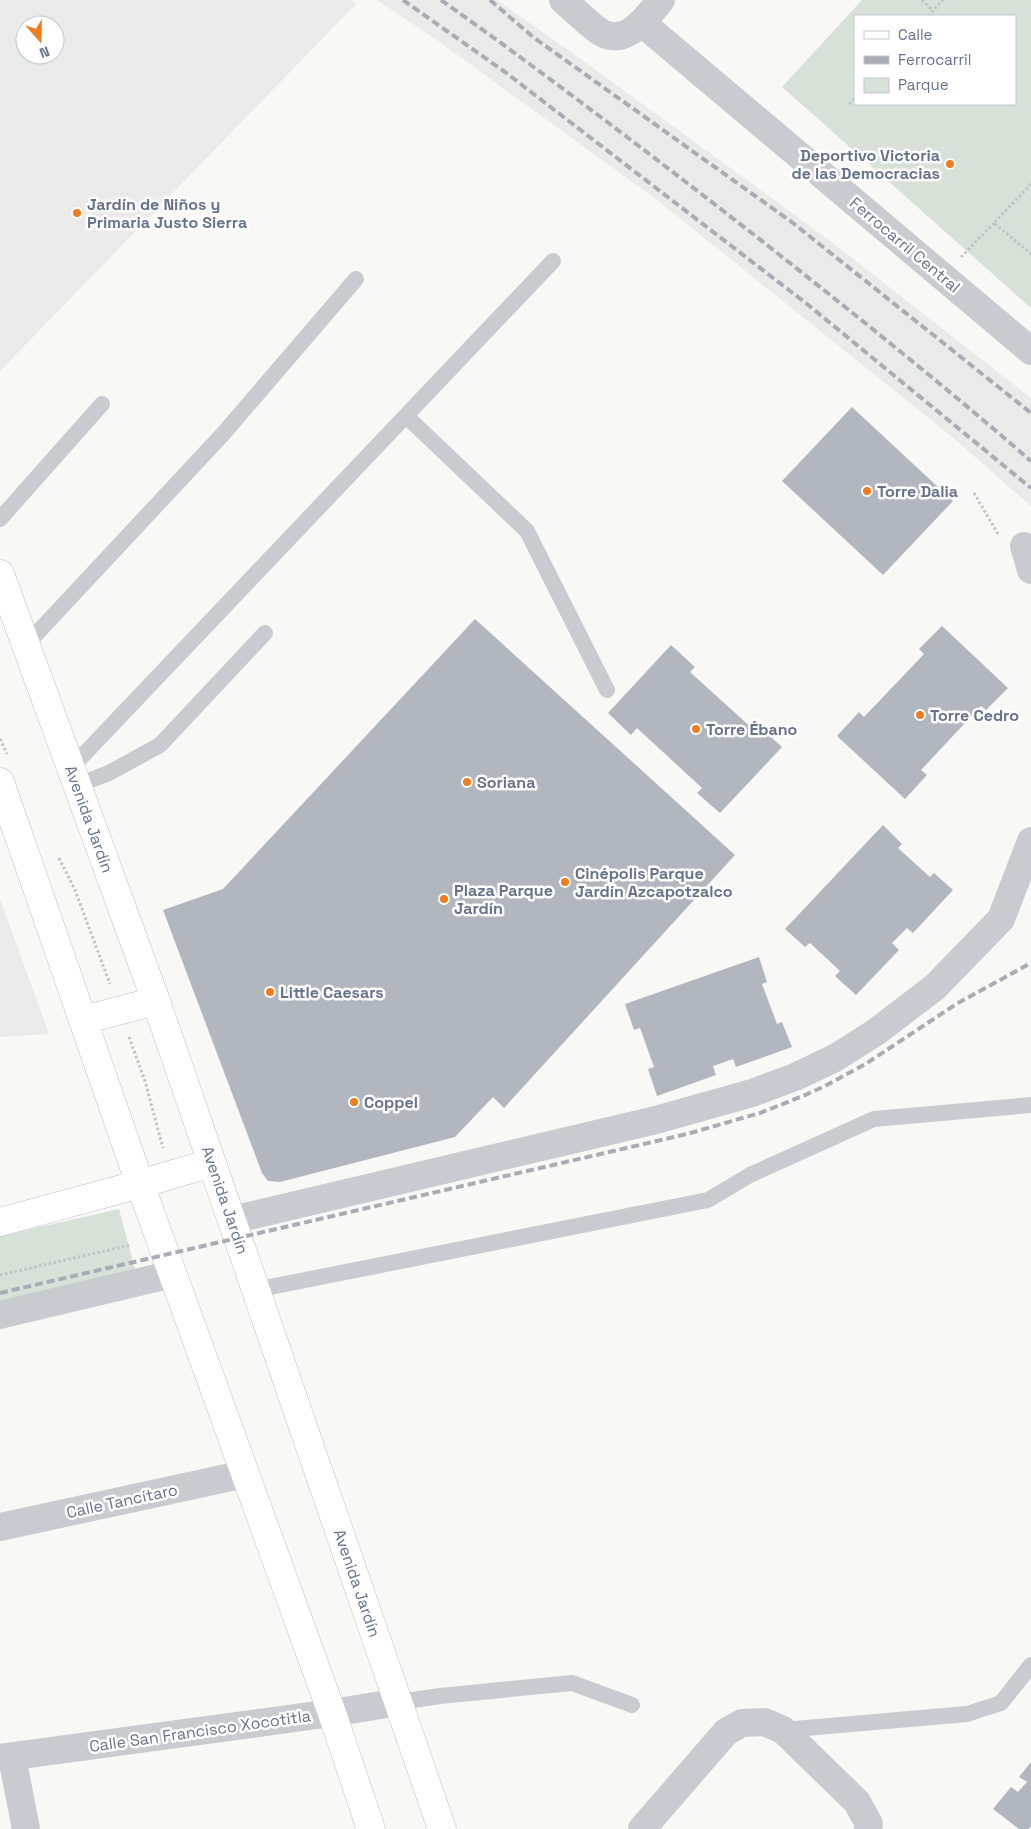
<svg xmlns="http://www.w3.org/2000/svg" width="1031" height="1829" font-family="'Space Grotesk',sans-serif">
<rect width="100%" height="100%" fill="#f8f9f6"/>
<path fill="#e9eae9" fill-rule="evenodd" d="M 0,0 L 350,0 L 356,4 L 0,371 ZM 25,25 L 55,25 L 55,55 L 25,55 Z
M 377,0 L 497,0 L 582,60 L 825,237 L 1031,398 L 1031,506 L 951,436 L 657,200 L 434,38 Z
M 0,899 L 49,1034 L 0,1037 Z"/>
<path fill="#d8e1d7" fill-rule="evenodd" d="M 862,0 L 1031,0 L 1031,308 L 782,87 ZM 855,16 L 1015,16 L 1015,104 L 855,104 Z
M 119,1209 L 138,1280 L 0,1311 L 0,1236 Z"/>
<path fill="#b1b6bf" d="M 852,407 L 953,501 L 883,575 L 782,481 Z
M 475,619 L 735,855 L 504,1108 L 493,1097 L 455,1137 L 280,1182 L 268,1181 L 262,1173 L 163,910 L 223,889 Z
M 942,626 L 1008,688 L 986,710 L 981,706 L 921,770 L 927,775 L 905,799 L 837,736 L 859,712 L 864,717 L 924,654 L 919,649 Z
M 671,645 L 695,667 L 690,672 L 754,730 L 758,725 L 782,747 L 720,813 L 697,793 L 702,788 L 637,728 L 631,735 L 608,713 Z
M 883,825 L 902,844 L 898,848 L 930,877 L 934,873 L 953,890 L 913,933 L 907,928 L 892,943 L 899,950 L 856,995 L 835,976 L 840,971 L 810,943 L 805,947 L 785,929 Z
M 759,957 L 767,982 L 762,984 L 777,1024 L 782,1022 L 792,1047 L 736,1067 L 733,1059 L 713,1066 L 716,1075 L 657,1096 L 648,1069 L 654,1067 L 640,1028 L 634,1030 L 625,1004 Z
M 1031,1762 L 1031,1826 L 1029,1829 L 1019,1829 L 993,1809 L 1011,1787 L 1018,1792 L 1027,1782 L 1019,1777 Z"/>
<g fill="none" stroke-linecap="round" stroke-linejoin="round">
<defs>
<path id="secondary" d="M 0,574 L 156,1001 L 442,1829
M 0,782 L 140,1184 L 332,1713 L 371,1829
M 83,1020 L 156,1001
M 0,1222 L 140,1184 L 211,1163"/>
</defs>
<use href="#secondary" stroke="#bcc0c6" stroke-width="29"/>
<path stroke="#c1c3c6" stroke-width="3" stroke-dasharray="2.5 2.5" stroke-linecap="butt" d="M 922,0 L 933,11
M 928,16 L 943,0
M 849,104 L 855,98
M 1031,184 L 994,223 L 1031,254
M 961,257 L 994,223
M 974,493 L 998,534
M 0,739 L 7,754
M 59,858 L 75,890 L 110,984
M 129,1037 L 145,1081 L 163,1148
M 0,1275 L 131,1245"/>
<path stroke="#c8cbcf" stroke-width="16" d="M 406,416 L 527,531 L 607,690
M 0,519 L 102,404
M 26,645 L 223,434 L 356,279
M 71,768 L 553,261
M 77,785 L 109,773 L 160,745 L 265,633
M 255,1290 L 708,1200 L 750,1175 L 874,1119 L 1031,1105
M 399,1702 L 440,1696 L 572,1683 L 632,1705
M 783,1730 L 967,1714 L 1001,1703 L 1031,1665"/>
<path stroke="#c8cbcf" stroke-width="28" d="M 563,0 C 573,8 592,28 602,33 C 627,46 647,17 661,0
M 642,23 L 1031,351
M 1024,546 L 1031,570
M 232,1220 L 656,1120 L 752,1093 L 795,1077 L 835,1058 L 876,1032 L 935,987 L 1001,919 L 1031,841
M 0,1315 L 173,1274
M 0,1527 L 245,1474
M 12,1757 L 26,1829
M 0,1758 L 332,1713 L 399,1702
M 642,1829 L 726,1732 L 742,1723 L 764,1722 L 783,1730 L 857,1802 L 869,1824 L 868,1829"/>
<use href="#secondary" stroke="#fff" stroke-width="28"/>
<path stroke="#a8acb4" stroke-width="4" stroke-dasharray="8 4" stroke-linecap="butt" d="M 403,0 L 505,72 L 807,304 L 1031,488
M 441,0 C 547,75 650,154 753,234 C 847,308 941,383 1031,461
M 490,0 L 533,37 L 793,223 L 1031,413
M 0,1293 L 687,1134 L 760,1113 L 803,1096 L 825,1086 L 867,1063 L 958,1003 L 1031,963"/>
</g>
<g fill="#f17c1d" stroke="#fff" stroke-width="2">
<circle cx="950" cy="164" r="5"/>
<circle cx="77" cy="213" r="5"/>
<circle cx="867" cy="491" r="5"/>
<circle cx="920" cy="715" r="5"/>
<circle cx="696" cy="729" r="5"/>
<circle cx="467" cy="782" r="5"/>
<circle cx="565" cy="882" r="5"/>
<circle cx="444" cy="899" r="5"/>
<circle cx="270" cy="992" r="5"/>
<circle cx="354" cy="1102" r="5"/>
</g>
<g text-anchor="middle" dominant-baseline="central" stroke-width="5" stroke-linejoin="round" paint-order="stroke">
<g font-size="16" font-weight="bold" fill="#657289" stroke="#fff" text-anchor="start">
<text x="940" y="155" text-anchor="end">Deportivo Victoria<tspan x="940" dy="18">de las Democracias</tspan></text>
<text x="87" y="204">Jardín de Niños y<tspan x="87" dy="18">Primaria Justo Sierra</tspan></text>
<text x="877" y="491">Torre Dalia</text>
<text x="930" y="715">Torre Cedro</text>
<text x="706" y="729">Torre Ébano</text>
<text x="477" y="782">Soriana</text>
<text x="575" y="873">Cinépolis Parque<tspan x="575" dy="18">Jardín Azcapotzalco</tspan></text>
<text x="454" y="890">Plaza Parque<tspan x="454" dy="18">Jardín</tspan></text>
<text x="280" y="992">Little Caesars</text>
<text x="364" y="1102">Coppel</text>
</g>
<g font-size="16" fill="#657289" stroke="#fff">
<text transform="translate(905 245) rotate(40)">Ferrocarril Central</text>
<text transform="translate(89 819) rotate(70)">Avenida Jardín</text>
<text transform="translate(225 1200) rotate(71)">Avenida Jardín</text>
<text transform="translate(122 1501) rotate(-12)">Calle Tancítaro</text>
<text transform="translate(357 1583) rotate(71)">Avenida Jardín</text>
<text transform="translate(200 1731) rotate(-8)">Calle San Francisco Xocotitla</text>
</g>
</g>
<rect x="854" y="15" width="162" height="90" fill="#ffffff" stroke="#c1c7d0"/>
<rect x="864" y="31" width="25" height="8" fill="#ffffff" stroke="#c1c7d0"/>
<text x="898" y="40" font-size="15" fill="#657289">Calle</text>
<rect x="864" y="56" width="25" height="8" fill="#a8acb4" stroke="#c1c7d0"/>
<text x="898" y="65" font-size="15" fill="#657289">Ferrocarril</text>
<rect x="864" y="78" width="25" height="15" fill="#d8e1d7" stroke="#c1c7d0"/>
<text x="898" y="90" font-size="15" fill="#657289">Parque</text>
<g transform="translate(40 40) rotate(160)"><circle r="24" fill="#ffffff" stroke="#c1c7d0"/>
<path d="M0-4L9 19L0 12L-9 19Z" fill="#f17c1d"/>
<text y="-8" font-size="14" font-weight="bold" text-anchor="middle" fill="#657289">N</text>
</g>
</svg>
